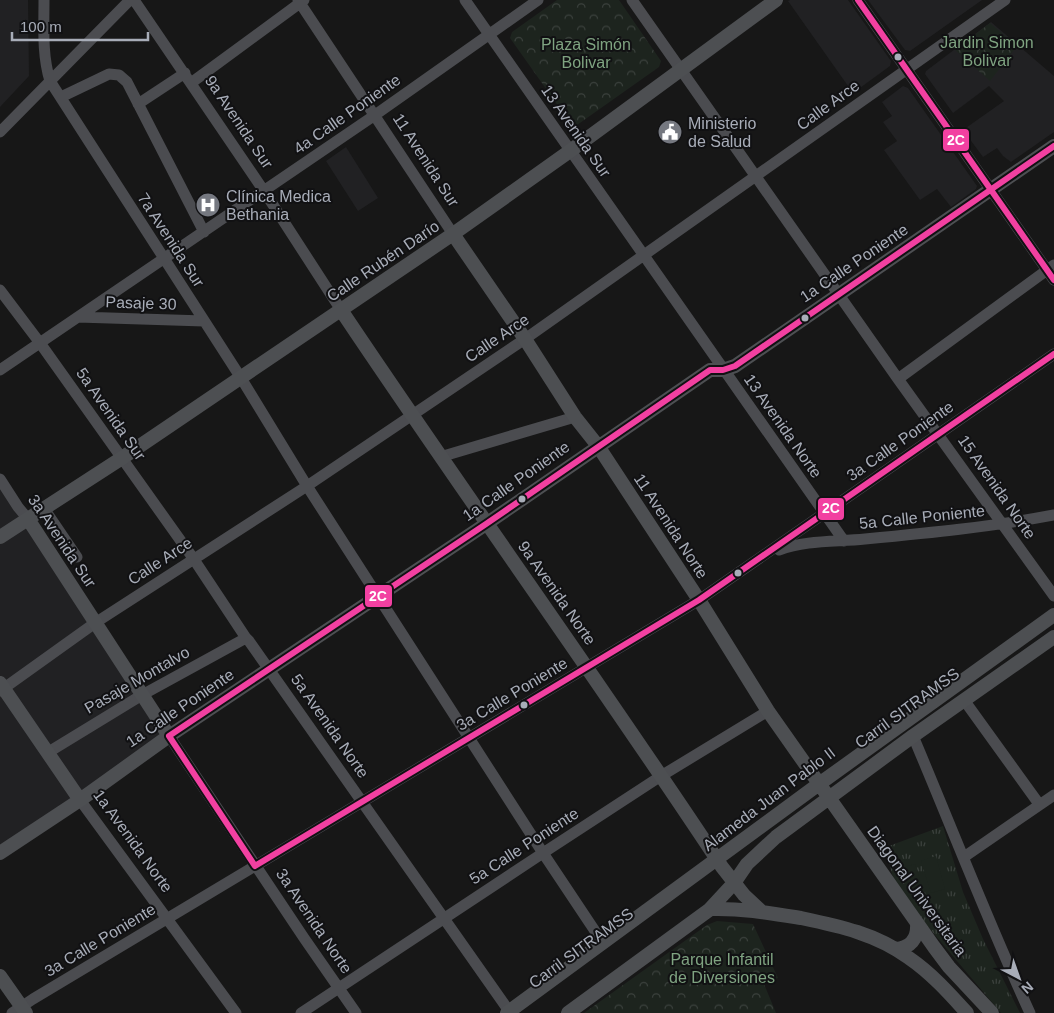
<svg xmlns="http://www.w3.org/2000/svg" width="1054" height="1013" font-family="Arial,sans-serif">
<defs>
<pattern id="grass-tufts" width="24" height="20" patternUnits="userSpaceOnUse" patternTransform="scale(1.25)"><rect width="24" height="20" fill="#1d241e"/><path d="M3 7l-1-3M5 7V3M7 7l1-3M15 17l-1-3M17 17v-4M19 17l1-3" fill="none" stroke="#3b413d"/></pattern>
<pattern id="park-crowns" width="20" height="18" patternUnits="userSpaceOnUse" patternTransform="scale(1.25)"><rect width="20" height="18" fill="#1d241e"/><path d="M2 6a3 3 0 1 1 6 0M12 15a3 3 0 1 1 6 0" fill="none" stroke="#3b413d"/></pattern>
</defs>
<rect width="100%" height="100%" fill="#171717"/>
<path fill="#212123" d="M 0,0 L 28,0 L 29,76 L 0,107 Z
M 790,0 L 848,0 L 891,61 L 890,66 L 853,93 L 788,1 Z
M 868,0 L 982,0 L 910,51 L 905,50 Z
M 991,22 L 1054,76 L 1054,132 L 1011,162 L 1003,156 L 997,148 L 983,157 L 963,130 L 1004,101 L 989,86 L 953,113 L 925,74 L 926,71 Z
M 903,86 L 908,88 L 977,186 L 976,189 L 951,207 L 937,189 L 920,200 L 884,150 L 897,141 L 883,122 L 892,116 L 882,102 Z
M 346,147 L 378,198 L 358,211 L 326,161 Z
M 0,481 L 169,736 L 0,853 Z"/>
<path fill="url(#grass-tufts)" d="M 943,826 L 963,892 L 983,939 L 1020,1013 L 1001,1013 L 913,909 L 894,881 L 888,859 L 892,857 L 889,846 Z"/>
<path fill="url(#park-crowns)" d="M 557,0 L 619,0 L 661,61 L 659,67 L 577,125 L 571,124 L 510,38 L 512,32 Z
M 990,23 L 1017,46 L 990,81 L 955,50 Z
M 717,921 L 753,924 L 778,978 L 764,984 L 776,1013 L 584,1013 L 707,925 Z"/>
<path fill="#1d241e" d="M 936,856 L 945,889 L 931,893 L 921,861 Z
M 915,864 L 925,896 L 911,900 L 900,868 Z"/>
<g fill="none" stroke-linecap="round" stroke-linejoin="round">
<path stroke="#4b4c50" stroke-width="11" d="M 44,0 C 44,27 42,55 50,81 L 241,378 L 307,486 L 543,853 L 603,943
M 134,0 L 264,191 L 341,310
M 298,0 L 453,234
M 465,0 L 844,541
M 632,0 L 898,379 L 1054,596
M 858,0 L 1054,280
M 191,83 L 304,0
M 61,97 L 109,74 L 119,75 L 127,82 L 204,232
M 138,104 L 185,73
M 0,132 L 130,0
M 0,290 L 40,343 L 193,558 L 246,638 L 249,641 L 509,1011
M 78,317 L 204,321
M 0,370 L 375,115 L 538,0
M 898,379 L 1054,265
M 440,457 L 575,417
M 0,479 L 18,507 L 28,519
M 45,510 L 77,557
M 779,550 C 806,540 836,542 865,539 C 928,533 991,527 1054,515
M 0,691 L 95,623 L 307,486 L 525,339 L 1005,0
M 964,700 L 1039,804
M 169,736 L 304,938 L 356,1013
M 913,736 C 952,828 988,922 1030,1013
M 47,753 L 142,695 L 246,638
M 80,800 L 236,1013
M 964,857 L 1054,795
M 12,1013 L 33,999 L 699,600 L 1054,354
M 301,1013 L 543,853 L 661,776 L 768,711"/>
<path stroke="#4d4f52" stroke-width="14" d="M 453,234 L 525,339 L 575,417 L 598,446 L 699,600 L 768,711 L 934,947 L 949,967 L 992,1013
M 341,310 C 466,497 598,679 722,867 L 744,895 L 761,911
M 28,519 L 169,736
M 0,537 L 122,458 L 453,234 L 570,151 L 776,0
M 0,683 L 80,800
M 0,853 L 80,800 L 169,736 L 486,524 L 710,370 L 723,370 L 735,366 L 1054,146
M 710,909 C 741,908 770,913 801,918 C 839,926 877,934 909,958 C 931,973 949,993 967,1013
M 896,949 C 910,948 918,939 917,924
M 0,976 L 26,1013
M 507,1013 L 819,784 L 1054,615
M 568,1013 L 709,910 L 734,883 L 747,864 L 776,837 L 913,736 L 1054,637"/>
<defs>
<path id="bus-1" d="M 858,0 L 1054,280
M 1054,146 L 735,366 L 723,370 L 710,370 L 486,524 L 169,736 L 255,866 L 699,600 L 1054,354"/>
</defs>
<use href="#bus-1" stroke="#111113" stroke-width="10"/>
<use href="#bus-1" stroke="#f240a1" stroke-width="6"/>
</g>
<defs>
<symbol id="civic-disc" viewBox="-11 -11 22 22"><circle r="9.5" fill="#757880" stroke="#111113"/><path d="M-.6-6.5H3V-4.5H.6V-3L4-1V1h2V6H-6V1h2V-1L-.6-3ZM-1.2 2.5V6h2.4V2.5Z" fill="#fff"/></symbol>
<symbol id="hospital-disc" viewBox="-11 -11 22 22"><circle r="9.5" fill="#757880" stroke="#111113"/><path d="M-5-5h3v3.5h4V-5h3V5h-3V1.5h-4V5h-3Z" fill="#fff"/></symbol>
</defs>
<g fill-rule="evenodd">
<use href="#civic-disc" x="656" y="118" width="28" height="28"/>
<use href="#hospital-disc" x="194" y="191" width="28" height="28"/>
</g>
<g fill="#a8adb8" stroke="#111113" stroke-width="2">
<circle cx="898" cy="57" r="4.5"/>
<circle cx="805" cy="318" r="4.5"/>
<circle cx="522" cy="499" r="4.5"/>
<circle cx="738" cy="573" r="4.5"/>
<circle cx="524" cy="705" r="4.5"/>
</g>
<g text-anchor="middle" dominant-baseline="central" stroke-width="4" stroke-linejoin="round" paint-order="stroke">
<g font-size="16" fill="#7fa381" stroke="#111113">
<text x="987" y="42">Jardin Simon<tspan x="987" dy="18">Bolivar</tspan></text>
<text x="586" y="44">Plaza Simón<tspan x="586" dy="18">Bolivar</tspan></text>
<text x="722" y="959">Parque Infantil<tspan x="722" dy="18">de Diversiones</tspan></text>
</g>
<g font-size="16" fill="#a8adb8" stroke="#111113">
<text transform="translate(828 105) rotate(-36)">Calle Arce</text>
<text transform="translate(347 114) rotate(-35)">4a Calle Poniente</text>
<text transform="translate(239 122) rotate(56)">9a Avenida Sur</text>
<text transform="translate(576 131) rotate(55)">13 Avenida Sur</text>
<text transform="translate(426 160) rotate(57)">11 Avenida Sur</text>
<text transform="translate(171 240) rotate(57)">7a Avenida Sur</text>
<text transform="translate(383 261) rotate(-34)">Calle Rubén Darío</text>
<text transform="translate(854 263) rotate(-34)">1a Calle Poniente</text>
<text transform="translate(141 303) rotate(2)">Pasaje 30</text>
<text transform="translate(497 338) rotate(-34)">Calle Arce</text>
<text transform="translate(111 414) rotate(55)">5a Avenida Sur</text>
<text transform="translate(783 426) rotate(55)">13 Avenida Norte</text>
<text transform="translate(900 441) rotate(-35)">3a Calle Poniente</text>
<text transform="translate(516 481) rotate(-35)">1a Calle Poniente</text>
<text transform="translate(997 487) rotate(55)">15 Avenida Norte</text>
<text transform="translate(922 517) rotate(-6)">5a Calle Poniente</text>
<text transform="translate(671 526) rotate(57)">11 Avenida Norte</text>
<text transform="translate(62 541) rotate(56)">3a Avenida Sur</text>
<text transform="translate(160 561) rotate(-33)">Calle Arce</text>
<text transform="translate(557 593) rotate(55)">9a Avenida Norte</text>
<text transform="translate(137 680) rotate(-30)">Pasaje Montalvo</text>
<text transform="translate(512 694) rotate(-31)">3a Calle Poniente</text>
<text transform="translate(180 708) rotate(-34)">1a Calle Poniente</text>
<text transform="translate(907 708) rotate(-36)">Carril SITRAMSS</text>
<text transform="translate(330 726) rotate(55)">5a Avenida Norte</text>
<text transform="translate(769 799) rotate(-37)">Alameda Juan Pablo II</text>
<text transform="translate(133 841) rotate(54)">1a Avenida Norte</text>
<text transform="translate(524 846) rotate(-33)">5a Calle Poniente</text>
<text transform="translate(917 891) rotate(54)">Diagonal Universitaria</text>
<text transform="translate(314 921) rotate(56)">3a Avenida Norte</text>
<text transform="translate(100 940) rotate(-31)">3a Calle Poniente</text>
<text transform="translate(581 948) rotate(-36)">Carril SITRAMSS</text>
</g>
<g font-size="16" fill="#a8adb8" stroke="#111113" text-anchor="start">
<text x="688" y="123">Ministerio<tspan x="688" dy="18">de Salud</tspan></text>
<text x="226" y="196">Clínica Medica<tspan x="226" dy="18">Bethania</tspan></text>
</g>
</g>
<g stroke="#111113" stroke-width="2">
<rect x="942" y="128" width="28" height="24" rx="5" fill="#f240a1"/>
<rect x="817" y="497" width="28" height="24" rx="5" fill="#f240a1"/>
<rect x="364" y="584" width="29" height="24" rx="5" fill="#f240a1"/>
</g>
<g font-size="14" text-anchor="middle" font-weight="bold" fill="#fff">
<text x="956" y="145">2C</text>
<text x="831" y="513">2C</text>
<text x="378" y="601">2C</text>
</g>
<g transform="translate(1019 978) rotate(139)" stroke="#111113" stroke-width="4" paint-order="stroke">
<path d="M0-4L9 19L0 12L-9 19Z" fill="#a8adb8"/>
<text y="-8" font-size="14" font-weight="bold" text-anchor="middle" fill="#a8adb8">N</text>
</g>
<path d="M12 32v8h136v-8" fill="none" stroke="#a8adb8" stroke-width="2.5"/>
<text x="20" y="32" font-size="15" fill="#a8adb8" stroke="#111113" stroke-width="4" paint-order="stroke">100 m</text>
</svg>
